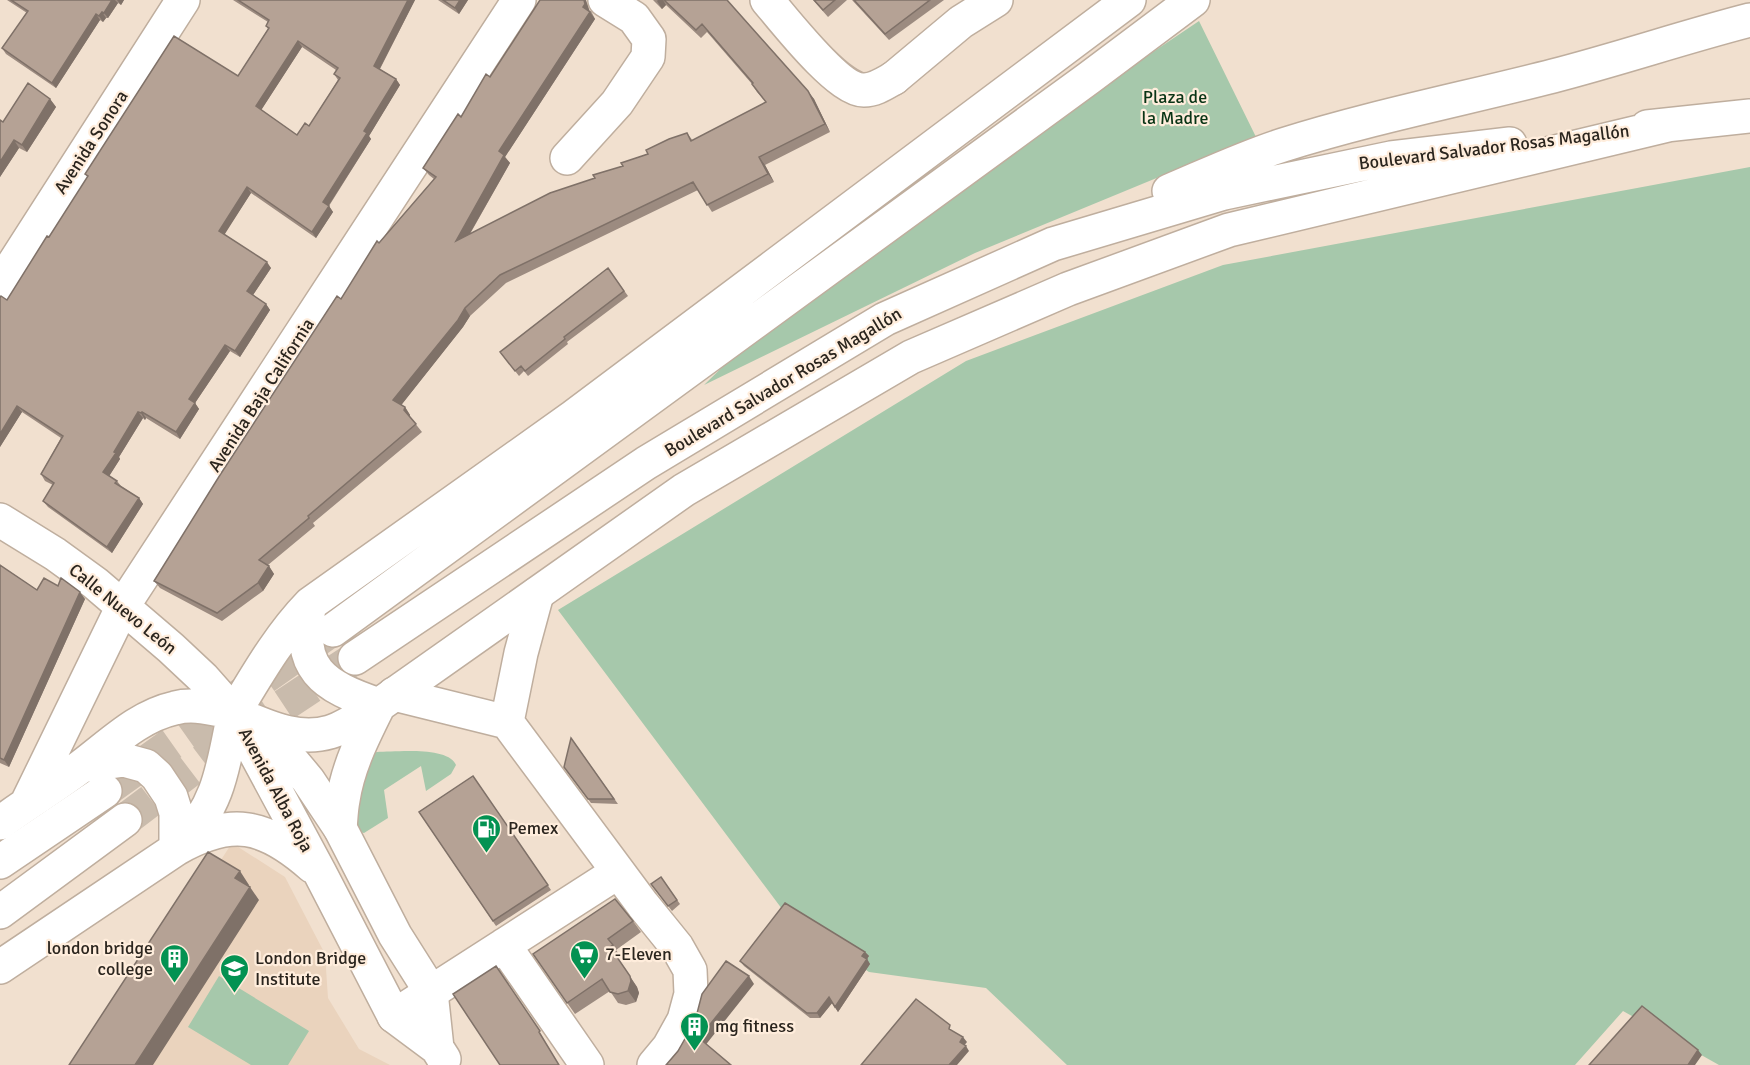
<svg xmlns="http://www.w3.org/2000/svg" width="1750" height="1065" font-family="Signika,sans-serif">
<rect width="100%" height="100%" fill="#f1e0cf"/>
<path fill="#ead3bd" d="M 232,843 L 285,877 L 325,954 L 328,998 L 359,1049 L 390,1065 L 87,1065 Z"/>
<path fill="#a6c8ab" d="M 1199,21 L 1256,137 L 975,253 L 704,385 L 746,344 L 985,165 Z
M 1750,167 L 1750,1065 L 1719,1065 L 1623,1011 L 1575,1065 L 1067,1065 L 986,988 L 869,972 L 788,917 L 558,610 L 966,361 L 1223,265 Z
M 377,752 C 395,752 448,746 456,765 L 451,774 L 426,791 L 421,766 L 384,790 L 388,818 L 364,833 L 360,832 L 356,826 L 358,766 L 372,753 Z
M 219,976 L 309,1031 L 288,1065 L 251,1065 L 188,1027 Z"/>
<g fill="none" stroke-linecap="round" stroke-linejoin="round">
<path stroke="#c9bbac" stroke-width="33" stroke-dasharray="33 16" stroke-linecap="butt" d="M 105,791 L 329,632
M 125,820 L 225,744 L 355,658"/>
<defs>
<path id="minor" d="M 767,0 C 784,20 839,91 864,90 C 875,90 885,83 894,78
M 567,158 L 617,103 L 648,57 L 649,39 L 634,18 L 605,0
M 394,694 L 507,722 L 643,905 L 677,947 L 690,970 L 691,994 L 684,1020 L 669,1047 L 654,1065
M 507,722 L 521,653 L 537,594
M 504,945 L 587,1065
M 394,1016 L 618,872"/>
<path id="major" d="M 0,285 L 183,0
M 0,520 L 55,554 L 95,583 L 171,648 L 203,678 L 234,713 L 293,762 L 308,780 L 340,828 L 395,935 L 431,992 L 437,1048
M 242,728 L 320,873 L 394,1016 L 437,1048 L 444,1059
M 82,766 L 124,760 L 146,766 L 157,776 L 171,797 L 176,813 L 176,849
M 27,803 L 123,606 L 519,0
M 0,823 C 27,803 56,786 83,765 C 112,743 139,716 175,708 C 194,703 216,709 234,713
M 181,844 C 220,804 223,766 234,713
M 0,967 L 176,849 C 232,817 264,824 312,866"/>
<path id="highway" d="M 1129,0 L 573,417 L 310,604 C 279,636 257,675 234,713 C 265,725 296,742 330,732 C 347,727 364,714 379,705 L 684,490 L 911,357 L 1068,289 L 1229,230 L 1668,125
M 894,78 L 961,22 L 996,0
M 1647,127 L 1750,116
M 1169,191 C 1207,175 1245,157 1283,145 C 1372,117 1463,99 1553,76 C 1619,59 1684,37 1750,20
M 310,604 C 295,669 323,686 379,705
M 333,630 L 1089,78 L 1193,0
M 355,658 L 646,463 L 885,319 L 1053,244 L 1224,193 L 1391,158 L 1510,144
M 340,828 C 341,819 341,810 343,800 C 348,766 364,735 379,705
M 0,862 L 105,791
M 0,912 L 125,820"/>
</defs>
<use href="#minor" stroke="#bfae9e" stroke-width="36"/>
<use href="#major" stroke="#bfae9e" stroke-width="36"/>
<use href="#highway" stroke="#bfae9e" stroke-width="36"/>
<use href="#minor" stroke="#fff" stroke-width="33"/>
<use href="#major" stroke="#fff" stroke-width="33"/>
<use href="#highway" stroke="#fff" stroke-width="33"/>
</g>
<path fill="#9c8b80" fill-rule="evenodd" d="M 7,0 L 124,0 L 121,5 L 118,3 L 108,18 L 106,18 L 103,22 L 100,20 L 56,88 L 6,54 L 2,48 L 27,13 Z
M 233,0 L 415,0 L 380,69 L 396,79 L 400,85 L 369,136 L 371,139 L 329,206 L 333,212 L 316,238 L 251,193 L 224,234 L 271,268 L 253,295 L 266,304 L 270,310 L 240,357 L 230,351 L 195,403 L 199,409 L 180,439 L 146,418 L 145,420 L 143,418 L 119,457 L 120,459 L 109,476 L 117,481 L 121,486 L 139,498 L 143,504 L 112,553 L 48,507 L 43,501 L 53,485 L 45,481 L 41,474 L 61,438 L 22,412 L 0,447 L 7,300 L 88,178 L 85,174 L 238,76 L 268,29 L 266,26 L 268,22 ZM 302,47 L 336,70 L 334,74 L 338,80 L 309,126 L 297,135 L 261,110 Z
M 438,0 L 468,0 L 459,14 Z
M 653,0 L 727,0 L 814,99 L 830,132 L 765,165 L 774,182 L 712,212 L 698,190 L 506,283 L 470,316 L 463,327 L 401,405 L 405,407 L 410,415 L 410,417 L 422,432 L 313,523 L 315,526 L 268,565 L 274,574 L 263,591 L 222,621 L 160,588 L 154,581 L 341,299 L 379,243 L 434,179 L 429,175 L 423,168 L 490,77 L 591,11 L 595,19 L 505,157 L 510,163 L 470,234 L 623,166 L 687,133 L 693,141 L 766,102 L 757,92 L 752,84 L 707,32 L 701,38 L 666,5 L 662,9 Z
M 813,0 L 847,0 L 828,17 Z
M 852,0 L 944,0 L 889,40 Z
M 50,99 L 56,107 L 27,152 L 19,148 L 0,177 L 0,120 L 3,122 Z
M 608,268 L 628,296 L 567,342 L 568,344 L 528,376 L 524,371 L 519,376 L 500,352 Z
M 0,565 L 37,590 L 58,586 L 85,599 L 9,767 L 0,763 Z
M 574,742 L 618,804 L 591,803 L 568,772 Z
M 473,776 L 551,890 L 496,926 L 419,812 Z
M 661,877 L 680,904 L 672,911 L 651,884 Z
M 633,921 L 641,932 L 616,950 L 621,957 L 618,958 L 637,987 L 639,993 L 636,1002 L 626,1005 L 618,1003 L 610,991 L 575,1014 L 533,954 Z
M 865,952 L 869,956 L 867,959 L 870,964 L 838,1012 L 832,1003 L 820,1018 L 810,1018 L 744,966 L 740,961 Z"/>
<path fill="#7f7168" d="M 112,0 L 115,0 L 118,3 L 108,18 L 104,13 Z
M 117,0 L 124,0 L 121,5 Z
M 408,0 L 415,0 L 378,72 L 374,66 Z
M 460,0 L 468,0 L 459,14 L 455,8 Z
M 584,0 L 586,0 L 590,12 L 595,19 L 505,157 L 510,163 L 461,249 L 456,241 L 499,151 L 583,7 Z
M 658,0 L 663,0 L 666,5 L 662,9 L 657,1 Z
M 102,12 L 106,18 L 103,22 L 99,16 Z
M 96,14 L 100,20 L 56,88 L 52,83 Z
M 298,41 L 302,47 L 260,112 L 256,106 Z
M 396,79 L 400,85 L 369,136 L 371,139 L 327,208 L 323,202 L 364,131 Z
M 808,91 L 814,99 L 830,132 L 825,124 Z
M 50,99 L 56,107 L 27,152 L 22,145 Z
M 14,140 L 19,148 L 0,177 L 0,162 Z
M 759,157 L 765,165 L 774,182 L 768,174 Z
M 247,187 L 251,193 L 223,237 L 219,231 Z
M 329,206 L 333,212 L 316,238 L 312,232 Z
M 267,262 L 271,268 L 251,298 L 247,291 Z
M 266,304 L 270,310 L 240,357 L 235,351 Z
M 465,308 L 470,316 L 463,327 L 399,408 L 393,400 Z
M 225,345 L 230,351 L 195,403 L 199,409 L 180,439 L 176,432 L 189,399 Z
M 17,406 L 22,412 L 0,447 L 0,434 Z
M 405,407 L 410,415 L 409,418 L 404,410 Z
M 138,412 L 143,418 L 119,457 L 120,459 L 108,478 L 103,472 L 114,452 Z
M 142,412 L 146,418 L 145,420 L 141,413 Z
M 139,498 L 143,504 L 112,553 L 107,547 Z
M 269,566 L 274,574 L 263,591 L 258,583 Z
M 80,592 L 85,599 L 9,767 L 4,760 Z
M 240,871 L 249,885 L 244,892 L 235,878 Z
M 250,887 L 259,900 L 153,1065 L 135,1065 Z
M 610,947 L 637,987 L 639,993 L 636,1002 L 628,991 Z
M 865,952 L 869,956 L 866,960 L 862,956 Z
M 867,959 L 870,964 L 838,1012 L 835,1007 Z
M 749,976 L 754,984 L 704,1047 L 699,1038 Z
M 829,997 L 833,1002 L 820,1018 L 817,1013 Z
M 963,1037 L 967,1042 L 963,1047 L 960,1042 Z
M 966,1046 L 969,1051 L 957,1065 L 949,1065 Z
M 1698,1050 L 1702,1055 L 1695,1065 L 1688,1065 Z"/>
<path fill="#b5a295" stroke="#7f7168" stroke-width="1.5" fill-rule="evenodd" d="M 11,0 L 112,0 L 104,13 L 102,12 L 99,16 L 96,14 L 52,83 L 2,48 L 28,11 Z
M 238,0 L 408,0 L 374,66 L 396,79 L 364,131 L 367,133 L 323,202 L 329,206 L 312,232 L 247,187 L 219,231 L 267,262 L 247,291 L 266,304 L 235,351 L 225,345 L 189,399 L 195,403 L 176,432 L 142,412 L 141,413 L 138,412 L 114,452 L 116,453 L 103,472 L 117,481 L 115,483 L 139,498 L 107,547 L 43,501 L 54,483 L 41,474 L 63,436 L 17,406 L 0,434 L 0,298 L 1,296 L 7,300 L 47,236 L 49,237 L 88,176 L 85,174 L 174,36 L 238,76 L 269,28 L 266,26 L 269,20 ZM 298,41 L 338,68 L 334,74 L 340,78 L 309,126 L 305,123 L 297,135 L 256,106 Z
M 443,0 L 460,0 L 455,8 Z
M 540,0 L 584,0 L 585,4 L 583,7 L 590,12 L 499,151 L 504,155 L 456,241 L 550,193 L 595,178 L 593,175 L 623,166 L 621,163 L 648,154 L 646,150 L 669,139 L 687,133 L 691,141 L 766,102 L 752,84 L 753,83 L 702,24 L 696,30 L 664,0 L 727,0 L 808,91 L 825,124 L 759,157 L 768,174 L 707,205 L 693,182 L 500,275 L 465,308 L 458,320 L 393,400 L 405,407 L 404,410 L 416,424 L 308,516 L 309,518 L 259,560 L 269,566 L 258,583 L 217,613 L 154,581 L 220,475 L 337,296 L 341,299 L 377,241 L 379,243 L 436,177 L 423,168 L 458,114 L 461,117 L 486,74 L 490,77 Z
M 814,0 L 835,0 L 823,10 Z
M 854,0 L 930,0 L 885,34 Z
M 28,83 L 50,99 L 22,145 L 14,140 L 0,162 L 0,120 L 3,122 Z
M 608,268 L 624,291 L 564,337 L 565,339 L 525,371 L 521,366 L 515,371 L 500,352 Z
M 0,565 L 37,590 L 44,578 L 58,586 L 61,578 L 80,592 L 4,760 L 0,758 Z
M 571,738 L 614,799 L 588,799 L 564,767 Z
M 473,776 L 548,885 L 493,921 L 419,812 Z
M 208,852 L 240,871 L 235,878 L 250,887 L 135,1065 L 69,1065 Z
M 661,877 L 677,900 L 668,906 L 651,884 Z
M 615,899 L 633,921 L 608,939 L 613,945 L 610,947 L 630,976 L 631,981 L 628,991 L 618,994 L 610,992 L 602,979 L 567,1003 L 533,954 Z
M 785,903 L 865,952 L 862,956 L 867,959 L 835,1007 L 829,997 L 817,1013 L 807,1013 L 740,961 Z
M 726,961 L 749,976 L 699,1038 L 731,1065 L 666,1065 L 678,1051 L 695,1021 L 702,994 Z
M 496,966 L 540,1031 L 539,1032 L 559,1065 L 500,1065 L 453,994 Z
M 916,999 L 950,1025 L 949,1029 L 963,1037 L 960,1042 L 966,1046 L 949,1065 L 861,1065 Z
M 1642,1006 L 1698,1050 L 1688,1065 L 1589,1065 Z"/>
<defs>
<symbol id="fuel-pin" viewBox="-11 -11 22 30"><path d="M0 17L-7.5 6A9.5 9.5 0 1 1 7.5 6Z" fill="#039252" stroke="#ffeddc"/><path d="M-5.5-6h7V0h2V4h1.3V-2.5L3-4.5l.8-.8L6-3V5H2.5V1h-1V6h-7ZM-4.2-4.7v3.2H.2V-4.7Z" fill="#fff"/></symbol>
<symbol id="supermarket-pin" viewBox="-11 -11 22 30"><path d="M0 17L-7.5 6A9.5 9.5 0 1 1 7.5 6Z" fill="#039252" stroke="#ffeddc"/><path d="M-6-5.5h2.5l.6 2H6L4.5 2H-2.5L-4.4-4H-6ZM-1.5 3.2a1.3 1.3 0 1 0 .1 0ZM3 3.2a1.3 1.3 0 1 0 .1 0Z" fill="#fff"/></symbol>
<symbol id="building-pin" viewBox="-11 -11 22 30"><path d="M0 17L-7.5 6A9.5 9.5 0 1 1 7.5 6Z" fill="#039252" stroke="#ffeddc"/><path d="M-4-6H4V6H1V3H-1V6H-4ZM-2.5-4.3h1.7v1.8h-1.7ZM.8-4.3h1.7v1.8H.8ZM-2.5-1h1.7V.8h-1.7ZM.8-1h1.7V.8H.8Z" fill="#fff"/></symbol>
<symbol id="school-pin" viewBox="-11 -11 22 30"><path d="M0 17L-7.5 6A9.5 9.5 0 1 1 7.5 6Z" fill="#039252" stroke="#ffeddc"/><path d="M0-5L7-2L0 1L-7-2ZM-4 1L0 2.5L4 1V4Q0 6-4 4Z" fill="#fff"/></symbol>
</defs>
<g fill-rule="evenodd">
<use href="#fuel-pin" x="470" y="812" width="33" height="45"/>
<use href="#supermarket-pin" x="568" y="938" width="33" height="45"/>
<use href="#building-pin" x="158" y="942" width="33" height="45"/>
<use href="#school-pin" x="218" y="952" width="33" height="45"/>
<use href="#building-pin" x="678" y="1010" width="33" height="45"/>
</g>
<g text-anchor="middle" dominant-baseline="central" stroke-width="4.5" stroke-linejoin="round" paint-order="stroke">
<g font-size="18" fill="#093415" stroke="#ffeddc">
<text x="1175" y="97">Plaza de<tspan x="1175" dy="21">la Madre</tspan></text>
</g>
<g font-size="18" fill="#2b251e" stroke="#ffeddc">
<text transform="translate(91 142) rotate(-57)">Avenida Sonora</text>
<text transform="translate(1494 147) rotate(-7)">Boulevard Salvador Rosas Magallón</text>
<text transform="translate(783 382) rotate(-31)">Boulevard Salvador Rosas Magallón</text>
<text transform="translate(261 395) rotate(-57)">Avenida Baja California</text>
<text transform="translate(123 609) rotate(39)">Calle Nuevo León</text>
<text transform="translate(276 790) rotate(62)">Avenida Alba Roja</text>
</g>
<g font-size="18" fill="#2b251e" stroke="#ffeddc" text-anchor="start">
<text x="508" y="828">Pemex</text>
<text x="153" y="948" text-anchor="end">london bridge<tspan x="153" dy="21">college</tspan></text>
<text x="605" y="954">7-Eleven</text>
<text x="255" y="958">London Bridge<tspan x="255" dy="21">Institute</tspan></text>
<text x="715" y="1026">mg fitness</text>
</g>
</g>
</svg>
